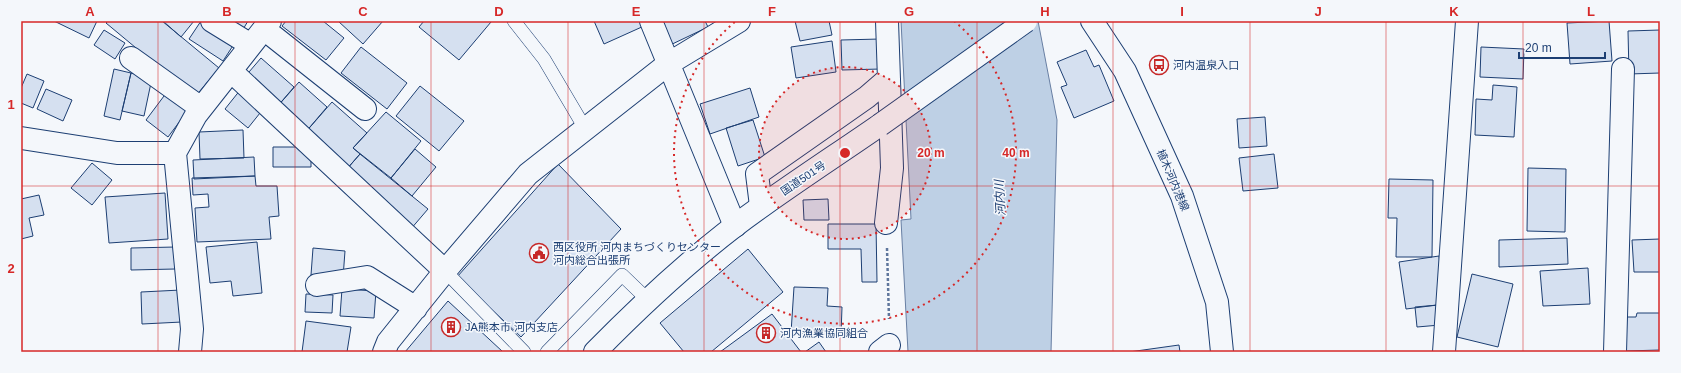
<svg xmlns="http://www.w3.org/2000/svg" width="1681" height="373" font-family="Arial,'Noto Sans JP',sans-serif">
<rect width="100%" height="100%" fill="#f4f7fb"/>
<path fill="#bed0e5" stroke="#687fa3" d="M 901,21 L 1038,21 L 1057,120 L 1051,352 L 908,352 L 901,220 L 911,219 Z"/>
<path fill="#d5e0f0" stroke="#1d3f73" d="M 54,21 L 97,21 L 89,38 Z
M 108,21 L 162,21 L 219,68 L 195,97 L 106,23 Z
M 163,21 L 194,21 L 181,37 Z
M 201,21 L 206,21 L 236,41 L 223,61 L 189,39 Z
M 215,21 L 248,21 L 239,36 Z
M 286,21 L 323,21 L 344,38 L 326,60 L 282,26 Z
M 338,21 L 383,21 L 363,44 Z
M 424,21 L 490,21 L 491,22 L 459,60 L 419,27 Z
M 594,21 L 642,21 L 644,26 L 604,44 Z
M 654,21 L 705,21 L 708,27 L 666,47 Z
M 795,21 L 829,21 L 832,35 L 800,41 Z
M 1609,21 L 1612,61 L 1570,64 L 1567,23 Z
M 104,30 L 125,43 L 115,59 L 94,45 Z
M 1660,30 L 1660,73 L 1629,74 L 1628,31 Z
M 880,39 L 881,69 L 842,70 L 841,40 Z
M 832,41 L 836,72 L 796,78 L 791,47 Z
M 361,47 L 407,83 L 387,109 L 341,73 Z
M 1481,47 L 1524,49 L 1523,79 L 1480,77 Z
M 1086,50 L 1094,67 L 1099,65 L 1114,101 L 1074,118 L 1061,87 L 1067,85 L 1057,62 Z
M 261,58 L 294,87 L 276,108 L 243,79 Z
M 114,69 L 131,73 L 120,120 L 104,116 Z
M 131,73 L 152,78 L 144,116 L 122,111 Z
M 27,74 L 44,81 L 33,108 L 21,103 L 21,88 Z
M 299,82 L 327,107 L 304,134 L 276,108 Z
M 1493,85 L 1517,87 L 1514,137 L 1475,135 L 1476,99 L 1492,100 Z
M 420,86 L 464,121 L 439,151 L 396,116 Z
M 750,88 L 759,117 L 710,134 L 700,104 Z
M 46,89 L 72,100 L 63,121 L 37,109 Z
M 241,89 L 264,108 L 248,128 L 225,109 Z
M 167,92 L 189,109 L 168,137 L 146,120 Z
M 332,102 L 367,133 L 353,148 L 360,154 L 346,170 L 304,134 Z
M 386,112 L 421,141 L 391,178 L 353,148 Z
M 1265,117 L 1267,146 L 1239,148 L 1237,119 Z
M 753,120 L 765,157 L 738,166 L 726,128 Z
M 243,130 L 244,158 L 200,159 L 199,132 Z
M 273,147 L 311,147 L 311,167 L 273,167 Z
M 415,149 L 436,167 L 412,196 L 391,178 Z
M 360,154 L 428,209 L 410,230 L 346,170 Z
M 1274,154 L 1278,188 L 1243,191 L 1239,158 Z
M 254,157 L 255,176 L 194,179 L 193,160 Z
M 92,163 L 112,180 L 92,205 L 71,188 Z
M 558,164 L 621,229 L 521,337 L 457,277 Z
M 1528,168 L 1566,169 L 1565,232 L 1527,231 Z
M 255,176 L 256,186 L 277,186 L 279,216 L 269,217 L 271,239 L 197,242 L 195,208 L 209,207 L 208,194 L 193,195 L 192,178 Z
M 1389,179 L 1433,180 L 1432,257 L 1396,257 L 1397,218 L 1388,218 Z
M 165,193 L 168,239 L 109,243 L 105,197 Z
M 39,195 L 44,215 L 29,218 L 33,236 L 21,239 L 21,199 Z
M 828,199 L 829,220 L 804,220 L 803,200 Z
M 828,224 L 876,224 L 877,282 L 862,282 L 861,249 L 828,249 Z
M 1567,238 L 1568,264 L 1499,267 L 1499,240 Z
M 1660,239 L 1660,272 L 1634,272 L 1632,240 Z
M 257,242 L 262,293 L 233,296 L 231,281 L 210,283 L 206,247 Z
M 175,247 L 175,269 L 131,270 L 131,248 Z
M 313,248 L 345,251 L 343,278 L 311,275 Z
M 748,249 L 783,292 L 711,352 L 684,352 L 660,323 Z
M 1439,256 L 1445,304 L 1406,309 L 1399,262 Z
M 1588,268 L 1590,304 L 1543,306 L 1540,271 Z
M 1472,274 L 1513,284 L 1498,347 L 1457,337 Z
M 794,287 L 828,288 L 827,306 L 842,307 L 841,335 L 791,333 Z
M 342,289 L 376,291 L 374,318 L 340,316 Z
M 181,290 L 182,322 L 142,324 L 141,292 Z
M 306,294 L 333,295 L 332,313 L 305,312 Z
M 448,301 L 503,352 L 405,352 Z
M 1438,305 L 1440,325 L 1417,327 L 1415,307 Z
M 1637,313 L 1660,313 L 1660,350 L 1626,351 L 1625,317 L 1636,317 Z
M 772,314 L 801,352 L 720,352 Z
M 306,321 L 351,327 L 347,352 L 302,352 Z
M 819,342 L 826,352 L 805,352 Z
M 1179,345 L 1180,352 L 1129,352 Z"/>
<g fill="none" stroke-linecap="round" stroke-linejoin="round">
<defs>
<path id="lane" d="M 514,21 L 544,59 L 586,130
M 445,271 L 524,352
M 547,352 L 622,275 L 647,299"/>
<path id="street" d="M 212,21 L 251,45
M 651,21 L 735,226
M 264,29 L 365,109
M 131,58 L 201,108
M 231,71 L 445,271
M 21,138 L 117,153 L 175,153
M 761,206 L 757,174 L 867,97 L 889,78
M 886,223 L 892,168 L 887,21
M 317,285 L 367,277 L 416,308
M 190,352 L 192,329 L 175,153 L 196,115 L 270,21
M 384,352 L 388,342 L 445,271 L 528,174 L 668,64 L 739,21
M 880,352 L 889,345
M 1444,352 L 1467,21
M 1615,352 L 1623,69"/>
<path id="secondary" d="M 1092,21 L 1125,71 L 1182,196 L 1217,302 L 1222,352"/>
<path id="highway" d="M 595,352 C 646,300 702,248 762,206 C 801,178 841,152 880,125"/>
</defs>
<use href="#lane" stroke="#1d3f73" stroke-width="14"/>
<use href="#street" stroke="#1d3f73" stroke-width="24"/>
<use href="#secondary" stroke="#1d3f73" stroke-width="24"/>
<use href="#highway" stroke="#1d3f73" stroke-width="24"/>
<path stroke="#5e769c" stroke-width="2.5" stroke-dasharray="3 2" stroke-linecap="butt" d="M 887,248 L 889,319"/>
<use href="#lane" stroke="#f4f7fb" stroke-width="13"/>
<use href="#street" stroke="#f4f7fb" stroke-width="22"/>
<use href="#secondary" stroke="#f4f7fb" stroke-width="22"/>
<use href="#highway" stroke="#f4f7fb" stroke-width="22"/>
<defs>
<path id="highway-bridge" d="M 880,125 L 1026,21"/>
</defs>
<use href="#highway-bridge" stroke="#1d3f73" stroke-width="24" stroke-linecap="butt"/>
<use href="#highway-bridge" stroke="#f4f7fb" stroke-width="22"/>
</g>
<path fill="none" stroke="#d62828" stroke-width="1" stroke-opacity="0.55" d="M 158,21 L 158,352M 295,21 L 295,352M 431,21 L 431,352M 568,21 L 568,352M 704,21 L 704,352M 840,21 L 840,352M 977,21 L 977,352M 1113,21 L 1113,352M 1250,21 L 1250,352M 1386,21 L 1386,352M 1523,21 L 1523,352M 21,186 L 1660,186"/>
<circle cx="845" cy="153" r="86" fill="#d62828" fill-opacity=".12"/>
<g fill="none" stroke="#d62828" stroke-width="2" stroke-dasharray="2 4">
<circle cx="845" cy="153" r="86"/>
<path d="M954 21A171 171 0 1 1 736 21"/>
</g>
<defs>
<symbol id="bus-ring" viewBox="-11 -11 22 22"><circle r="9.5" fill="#f4f7fb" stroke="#c62828" stroke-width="1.5"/><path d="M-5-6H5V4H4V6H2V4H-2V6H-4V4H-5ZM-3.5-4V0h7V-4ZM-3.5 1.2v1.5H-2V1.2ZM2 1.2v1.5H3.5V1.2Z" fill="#c62828"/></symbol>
<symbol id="civic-ring" viewBox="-11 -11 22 22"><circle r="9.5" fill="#f4f7fb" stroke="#c62828" stroke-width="1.5"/><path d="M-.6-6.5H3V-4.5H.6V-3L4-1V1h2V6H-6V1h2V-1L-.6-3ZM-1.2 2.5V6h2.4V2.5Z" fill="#c62828"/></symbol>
<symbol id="building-ring" viewBox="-11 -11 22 22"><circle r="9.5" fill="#f4f7fb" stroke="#c62828" stroke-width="1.5"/><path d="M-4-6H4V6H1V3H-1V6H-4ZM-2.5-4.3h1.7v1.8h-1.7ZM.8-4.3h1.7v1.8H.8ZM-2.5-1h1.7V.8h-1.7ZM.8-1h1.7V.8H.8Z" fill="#c62828"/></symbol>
</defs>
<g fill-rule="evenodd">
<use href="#bus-ring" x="1148" y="54" width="22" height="22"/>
<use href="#civic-ring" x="528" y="242" width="22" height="22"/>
<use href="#building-ring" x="440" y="316" width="22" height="22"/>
<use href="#building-ring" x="755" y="322" width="22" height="22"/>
</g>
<g text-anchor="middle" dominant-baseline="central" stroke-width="3" stroke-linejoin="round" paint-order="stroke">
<g font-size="11" fill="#1d3f73" stroke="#f4f7fb" text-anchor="start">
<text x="1173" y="65">河内温泉入口</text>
<text x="553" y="247">西区役所 河内まちづくりセンター<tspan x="553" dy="13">河内総合出張所</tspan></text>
<text x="465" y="327">JA熊本市 河内支店</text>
<text x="780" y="333">河内漁業協同組合</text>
</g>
<g font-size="11" fill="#1d3f73" stroke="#f4f7fb">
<text transform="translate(803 178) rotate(-34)">国道501号</text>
<text transform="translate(1173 180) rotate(67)">植木河内港線</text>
</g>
<g font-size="12" font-style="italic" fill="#1d3f73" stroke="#f4f7fb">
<text transform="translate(1000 198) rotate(-93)">河内川</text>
</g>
</g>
<circle cx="845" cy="153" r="6" fill="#d62828" stroke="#f4f7fb" stroke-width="2"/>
<g font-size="12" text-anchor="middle" font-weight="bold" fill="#d62828" stroke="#f4f7fb" stroke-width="3" stroke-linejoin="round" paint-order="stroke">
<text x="931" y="157">20 m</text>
<text x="1016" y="157">40 m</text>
</g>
<rect width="1681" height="373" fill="none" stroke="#f4f7fb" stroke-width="44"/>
<path d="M1519 52v6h86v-6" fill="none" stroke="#1d3f73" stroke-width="2"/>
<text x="1525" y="52" font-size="12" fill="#1d3f73" stroke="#f4f7fb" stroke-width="3" paint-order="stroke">20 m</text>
<rect x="22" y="22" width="1637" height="329" fill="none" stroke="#d62828" stroke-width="1.5"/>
<g font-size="13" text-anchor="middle" font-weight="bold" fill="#d62828">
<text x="90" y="16">A</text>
<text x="227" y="16">B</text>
<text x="363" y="16">C</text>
<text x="499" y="16">D</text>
<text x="636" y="16">E</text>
<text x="772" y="16">F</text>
<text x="909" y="16">G</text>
<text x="1045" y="16">H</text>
<text x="1182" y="16">I</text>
<text x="1318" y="16">J</text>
<text x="1454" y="16">K</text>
<text x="1591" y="16">L</text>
<text x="11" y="109">1</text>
<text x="11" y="273">2</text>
</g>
</svg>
